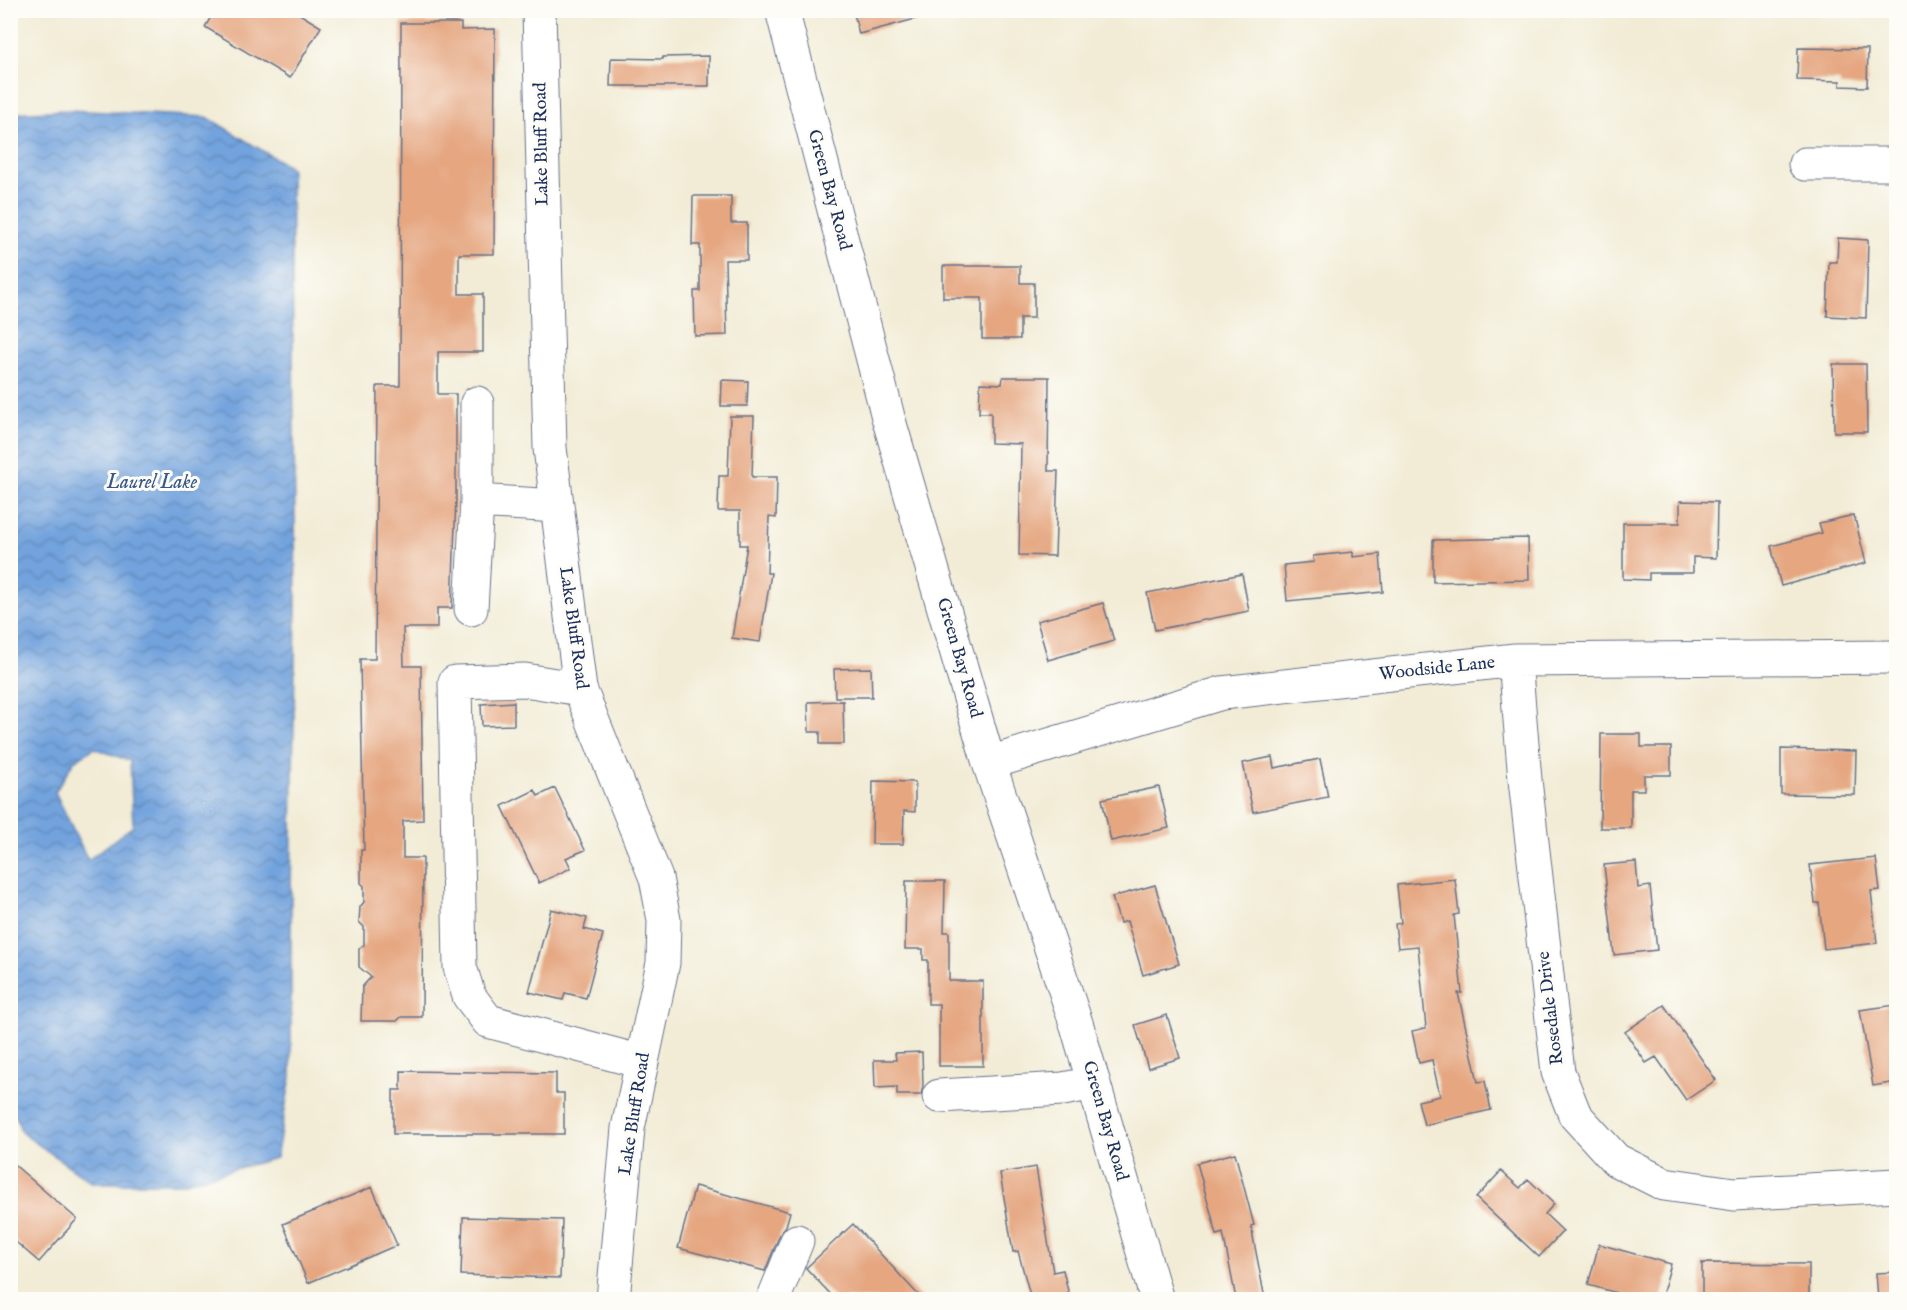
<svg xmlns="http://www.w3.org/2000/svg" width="1907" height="1310" font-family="'IM FELL English',serif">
<defs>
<pattern id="water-waves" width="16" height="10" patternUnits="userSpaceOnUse" patternTransform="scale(1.5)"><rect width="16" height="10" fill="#72a3dd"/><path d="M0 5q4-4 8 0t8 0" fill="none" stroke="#5d85b6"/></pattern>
</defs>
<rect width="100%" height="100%" fill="#fdfcf7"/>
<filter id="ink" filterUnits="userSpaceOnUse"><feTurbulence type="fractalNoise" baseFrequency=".0167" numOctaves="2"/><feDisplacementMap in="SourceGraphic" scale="12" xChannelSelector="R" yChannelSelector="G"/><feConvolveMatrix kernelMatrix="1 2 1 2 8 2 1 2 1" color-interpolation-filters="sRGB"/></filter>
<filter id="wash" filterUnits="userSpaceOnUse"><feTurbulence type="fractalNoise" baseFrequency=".008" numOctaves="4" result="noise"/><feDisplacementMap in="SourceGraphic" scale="24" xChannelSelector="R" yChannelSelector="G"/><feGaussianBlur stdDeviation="1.35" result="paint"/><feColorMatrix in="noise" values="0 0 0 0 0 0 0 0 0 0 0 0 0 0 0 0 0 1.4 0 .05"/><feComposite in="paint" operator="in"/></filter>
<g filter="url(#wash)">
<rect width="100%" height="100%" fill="#f2ecd6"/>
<path fill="url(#water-waves)" stroke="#46699e" stroke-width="1.5" fill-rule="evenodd" d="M 68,110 L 207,117 L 291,168 L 296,607 L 291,893 L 291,1077 L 276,1158 L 182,1183 L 93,1183 L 22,1133 L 11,1104 L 11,113 ZM 94,748 L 130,761 L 133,826 L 88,860 L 55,792 L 74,761 Z"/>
<g id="blocks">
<path fill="#e5a680" d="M 215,10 L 293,10 L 321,27 L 290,78 L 205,27 Z
M 853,10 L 922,10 L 923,17 L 859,34 Z
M 401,23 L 461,23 L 461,30 L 495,29 L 494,254 L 459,254 L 459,294 L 483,294 L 483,352 L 438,352 L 438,394 L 456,394 L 456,497 L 452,608 L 437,608 L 437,628 L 403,628 L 404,666 L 421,666 L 423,820 L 403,821 L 403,858 L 423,858 L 422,1017 L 401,1017 L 397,1021 L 361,1021 L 362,987 L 371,977 L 359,967 L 359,949 L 364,945 L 364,927 L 359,922 L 360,907 L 364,902 L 364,886 L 361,883 L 361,850 L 364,850 L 360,659 L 375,659 L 377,386 L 400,386 Z
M 1798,48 L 1868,49 L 1867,87 L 1840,86 L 1840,81 L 1797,80 Z
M 709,56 L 709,86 L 610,86 L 611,58 L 663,59 L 663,57 Z
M 693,196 L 731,196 L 731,223 L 747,223 L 747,260 L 725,260 L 727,335 L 695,336 L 694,291 L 700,291 L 700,245 L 692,245 Z
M 1838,238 L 1868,240 L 1866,318 L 1827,316 L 1829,262 L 1837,262 Z
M 943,266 L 1020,266 L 1020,283 L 1034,283 L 1034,318 L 1020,318 L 1020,339 L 982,339 L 982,298 L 943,298 Z
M 1833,364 L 1866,364 L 1867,432 L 1834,432 Z
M 1003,377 L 1049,377 L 1048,471 L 1058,471 L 1055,556 L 1019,555 L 1021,444 L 991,443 L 991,413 L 979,413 L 980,383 L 1002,384 Z
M 722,380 L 748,381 L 747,406 L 721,406 Z
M 730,416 L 754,416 L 752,477 L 777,477 L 776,518 L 769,517 L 767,573 L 771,573 L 760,642 L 732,638 L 747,545 L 740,545 L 740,511 L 718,511 L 719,476 L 728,476 Z
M 1680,501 L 1717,502 L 1716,558 L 1693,557 L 1693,573 L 1649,573 L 1649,580 L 1623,579 L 1623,523 L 1680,523 Z
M 1854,515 L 1866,563 L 1781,586 L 1771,546 L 1822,533 L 1819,523 Z
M 1528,538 L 1529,580 L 1433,582 L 1433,540 Z
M 1353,552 L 1353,557 L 1380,554 L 1383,592 L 1287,601 L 1284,565 L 1314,562 L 1313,556 Z
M 1242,574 L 1249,611 L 1155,630 L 1147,593 Z
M 1103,603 L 1114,641 L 1048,660 L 1037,621 Z
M 871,668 L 872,697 L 835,697 L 834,669 Z
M 843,701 L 844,744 L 820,744 L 820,732 L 809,732 L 808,702 Z
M 514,702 L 514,725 L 482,726 L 481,704 Z
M 1601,734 L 1641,734 L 1641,747 L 1671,747 L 1671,775 L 1644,775 L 1644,790 L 1631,790 L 1631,828 L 1600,828 Z
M 1781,749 L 1856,751 L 1855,795 L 1781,794 Z
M 1272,757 L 1274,768 L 1320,759 L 1328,797 L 1253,812 L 1243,763 Z
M 873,781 L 915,782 L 915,812 L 904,811 L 903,844 L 872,844 Z
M 1159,787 L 1169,828 L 1111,841 L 1102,799 Z
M 555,788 L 585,850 L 566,858 L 571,868 L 539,883 L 502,806 L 535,790 L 538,796 Z
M 1876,858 L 1880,890 L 1871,891 L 1877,943 L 1824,949 L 1819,903 L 1815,903 L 1810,865 Z
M 1636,862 L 1638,888 L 1650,886 L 1657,950 L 1614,955 L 1604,865 Z
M 1455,879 L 1459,914 L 1454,915 L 1462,993 L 1458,993 L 1478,1082 L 1485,1081 L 1491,1110 L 1424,1125 L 1418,1101 L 1440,1096 L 1432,1060 L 1419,1063 L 1412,1031 L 1426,1028 L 1418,946 L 1398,948 L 1395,924 L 1401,923 L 1397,885 Z
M 906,881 L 945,881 L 944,932 L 949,932 L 949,981 L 983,981 L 983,1066 L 939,1066 L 939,1004 L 928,1004 L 928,960 L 923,960 L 923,949 L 905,949 Z
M 1155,885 L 1179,964 L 1143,975 L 1127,921 L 1120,923 L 1112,897 Z
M 551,909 L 587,918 L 584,929 L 603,934 L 586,998 L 565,993 L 563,1000 L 529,992 Z
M 1664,1005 L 1716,1080 L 1686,1100 L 1656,1057 L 1646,1063 L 1625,1032 Z
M 1896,1005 L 1896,1082 L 1873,1086 L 1860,1010 Z
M 1167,1015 L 1180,1058 L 1148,1068 L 1135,1025 Z
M 922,1052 L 923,1086 L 921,1095 L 897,1095 L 897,1087 L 875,1088 L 874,1060 L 896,1060 L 895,1053 Z
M 401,1071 L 556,1073 L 556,1093 L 564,1093 L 564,1134 L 393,1134 L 393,1090 L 401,1090 Z
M 1235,1153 L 1254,1225 L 1251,1226 L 1265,1299 L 1236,1299 L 1223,1233 L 1217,1235 L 1197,1163 Z
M 10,1161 L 77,1219 L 39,1262 L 10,1237 Z
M 1036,1167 L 1053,1272 L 1063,1270 L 1070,1299 L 1031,1299 L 1018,1251 L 1013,1252 L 1000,1173 Z
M 1501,1171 L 1520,1188 L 1528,1179 L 1554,1204 L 1545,1214 L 1563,1231 L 1539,1257 L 1476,1198 Z
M 695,1186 L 790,1212 L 786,1226 L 780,1234 L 765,1271 L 678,1248 Z
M 372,1187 L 397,1245 L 308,1283 L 283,1224 Z
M 463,1217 L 562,1220 L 560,1278 L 461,1275 Z
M 853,1224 L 922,1299 L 835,1299 L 806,1268 Z
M 1599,1244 L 1671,1264 L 1661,1299 L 1639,1299 L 1588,1285 Z
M 1702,1263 L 1809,1264 L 1809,1299 L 1702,1299 Z
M 1896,1272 L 1896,1299 L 1878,1299 L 1876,1273 Z"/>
</g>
</g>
<g filter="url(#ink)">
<use href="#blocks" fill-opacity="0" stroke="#667188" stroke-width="1.5"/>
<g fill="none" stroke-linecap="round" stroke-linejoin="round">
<defs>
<path id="minor" d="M 539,10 L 550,448 L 580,689 L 656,878 L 664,920 L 663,963 L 628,1128 L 613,1300
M 782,10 L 888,417 L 989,763 L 1077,1026 L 1157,1300
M 1805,164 L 1896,164
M 477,403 L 477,501 L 557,506
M 471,609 L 477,501
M 1515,660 L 1525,780 L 1558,1072 L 1575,1115 L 1616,1160 L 1664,1184 L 1734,1194 L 1896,1185
M 580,689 L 525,680 L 455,682 L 460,967 L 469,996 L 488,1021 L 642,1062
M 989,763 L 1222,693 L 1515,660 L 1896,657
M 939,1096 L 1063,1089 L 1094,1083
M 773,1300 L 797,1241"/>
</defs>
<use href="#minor" stroke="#667188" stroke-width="35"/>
<use href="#minor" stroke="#fff" stroke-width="33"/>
</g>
</g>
<g text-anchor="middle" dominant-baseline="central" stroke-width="6" stroke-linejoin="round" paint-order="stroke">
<g font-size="18" fill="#1b2f5e" stroke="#fdfcf7">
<text transform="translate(542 144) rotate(-91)">Lake Bluff Road</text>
<text transform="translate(829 190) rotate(75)">Green Bay Road</text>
<text transform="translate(573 628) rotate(82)">Lake Bluff Road</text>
<text transform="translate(959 658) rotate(74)">Green Bay Road</text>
<text transform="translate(1437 669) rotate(-6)">Woodside Lane</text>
<text transform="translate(1551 1008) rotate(-97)">Rosedale Drive</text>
<text transform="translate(635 1114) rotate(-81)">Lake Bluff Road</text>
<text transform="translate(1105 1121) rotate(74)">Green Bay Road</text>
</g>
<g font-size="20" font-style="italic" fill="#39588a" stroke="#fdfcf7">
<text x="152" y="482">Laurel Lake</text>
</g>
</g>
<rect width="1907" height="1310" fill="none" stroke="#fdfcf7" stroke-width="36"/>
</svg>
